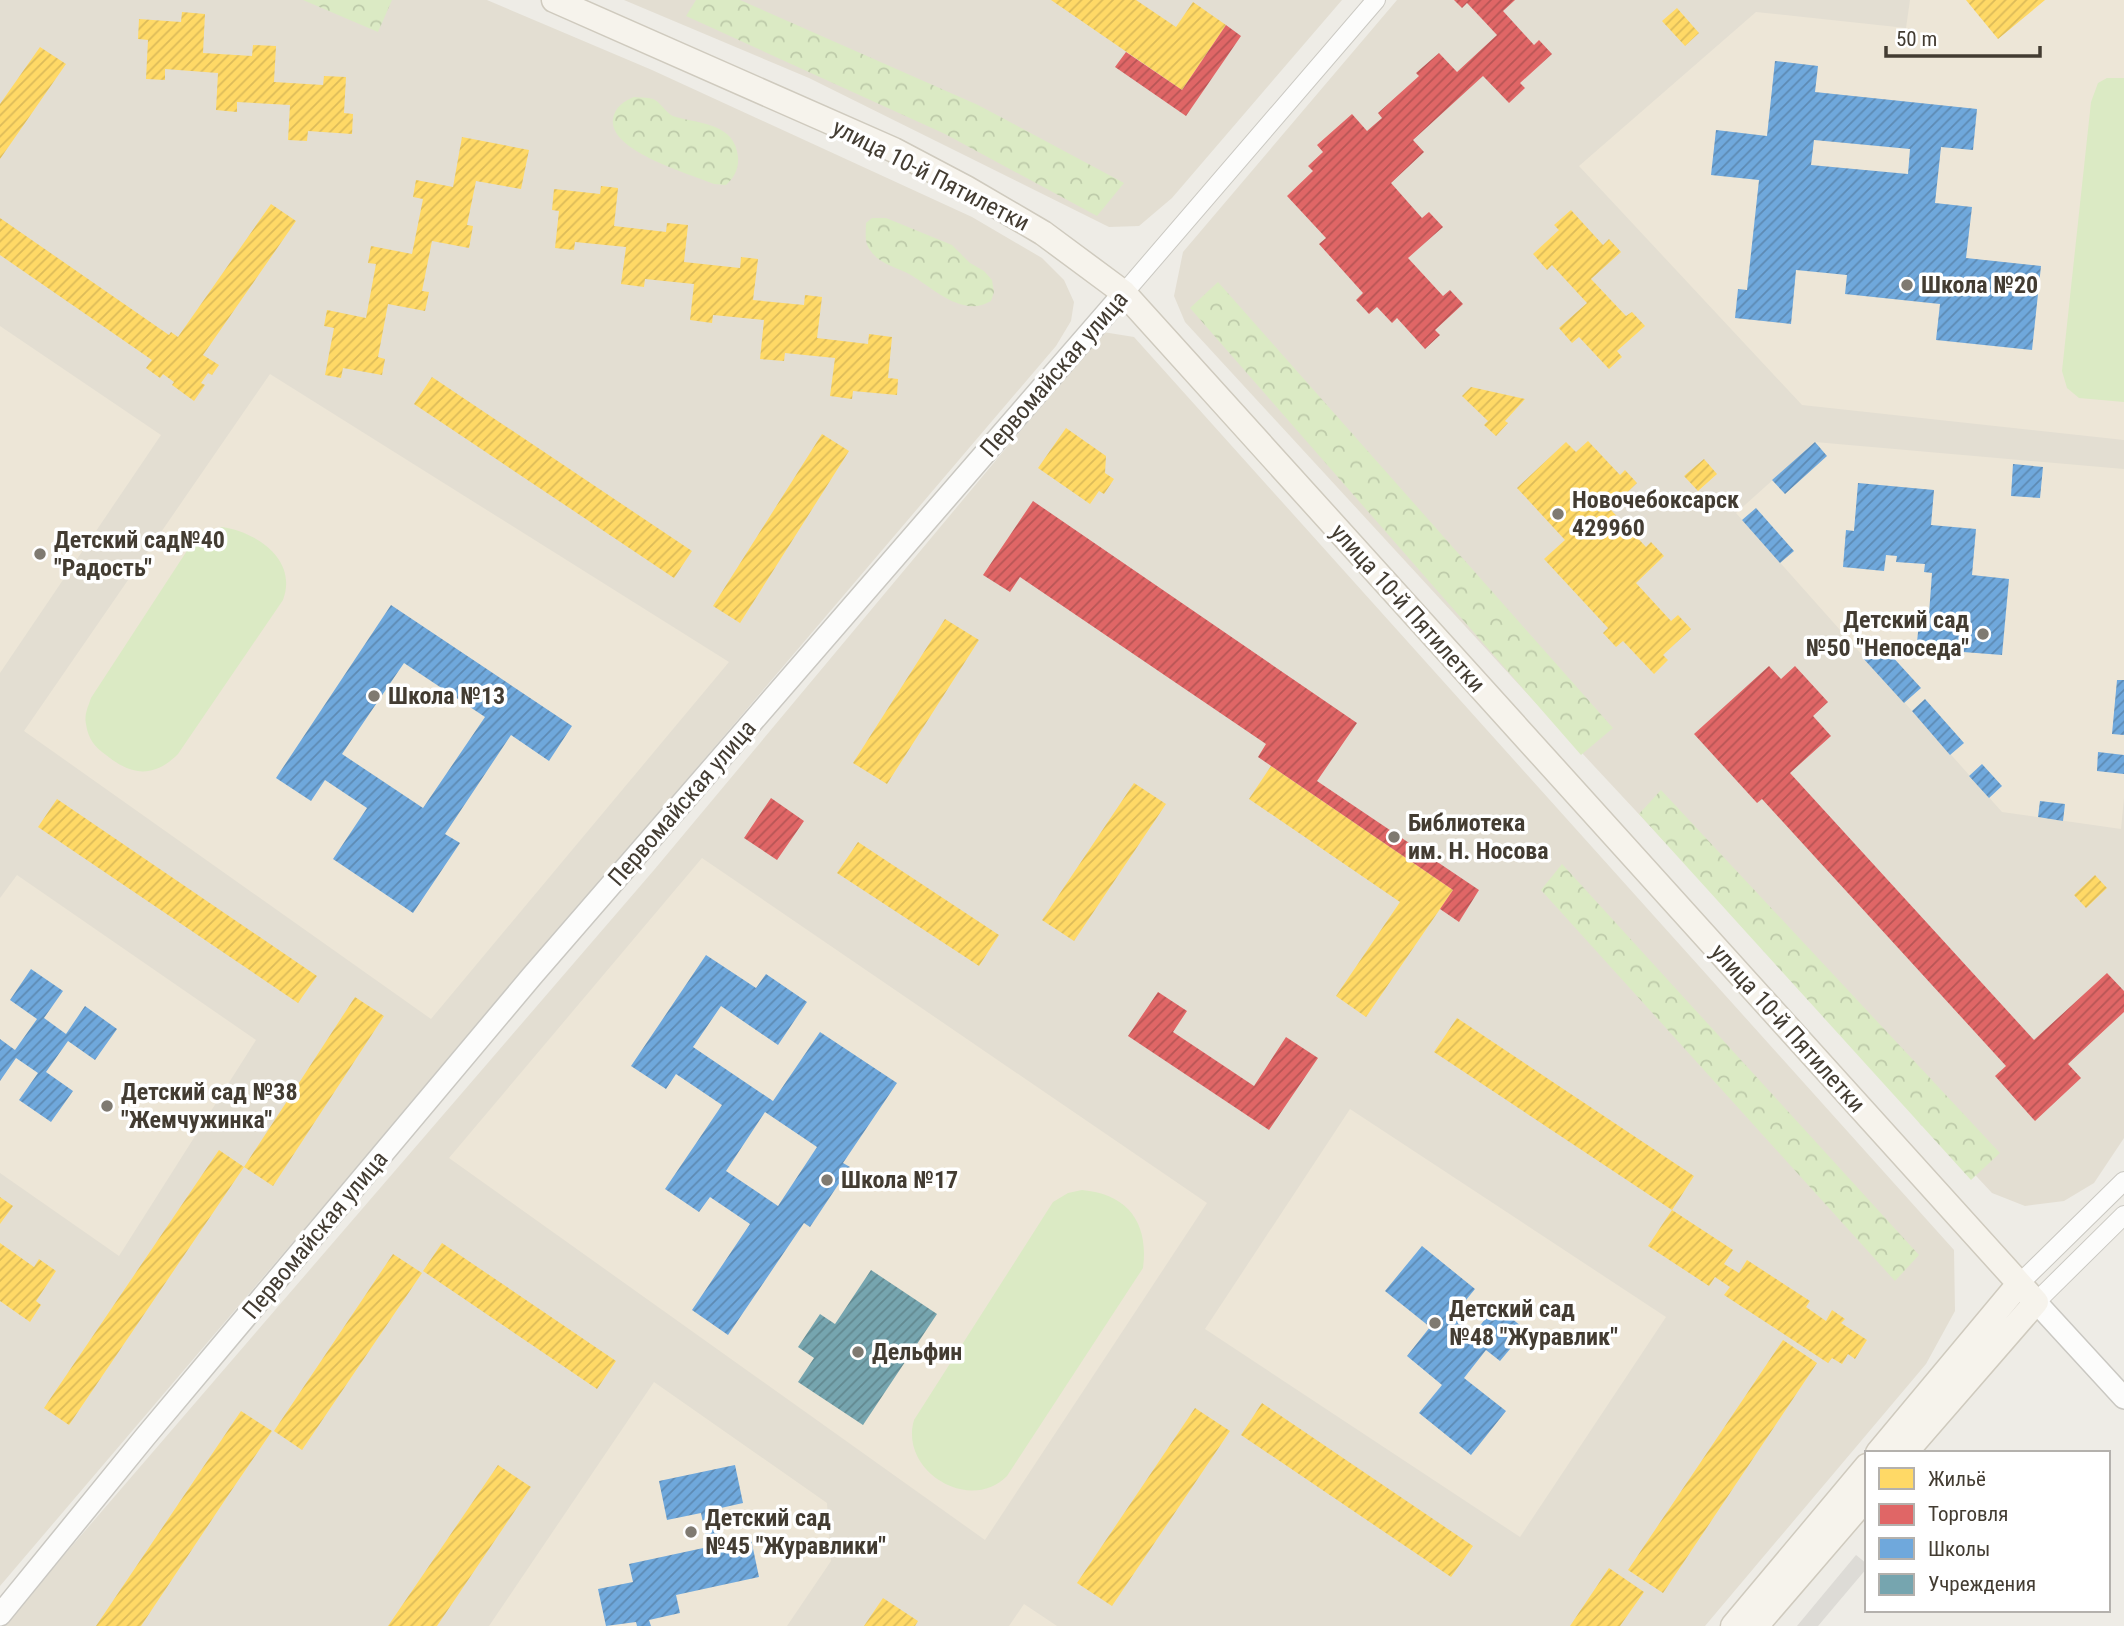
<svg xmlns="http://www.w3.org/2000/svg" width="2124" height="1626" font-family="'Roboto Condensed',sans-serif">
<defs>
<pattern id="forest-crowns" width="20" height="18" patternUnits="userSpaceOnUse" patternTransform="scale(1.75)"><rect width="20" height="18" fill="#dbeac4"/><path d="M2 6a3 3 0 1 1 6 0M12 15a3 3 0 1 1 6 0" fill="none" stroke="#bdcaa9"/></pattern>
<pattern id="homes-hatch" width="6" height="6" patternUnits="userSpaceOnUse" patternTransform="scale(1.75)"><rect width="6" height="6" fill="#ffd966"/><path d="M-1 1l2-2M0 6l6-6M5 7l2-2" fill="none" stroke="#dcbb59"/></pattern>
<pattern id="shops-hatch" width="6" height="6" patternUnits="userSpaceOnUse" patternTransform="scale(1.75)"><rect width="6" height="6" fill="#e06666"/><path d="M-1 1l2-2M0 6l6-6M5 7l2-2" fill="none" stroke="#b75555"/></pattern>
<pattern id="schools-hatch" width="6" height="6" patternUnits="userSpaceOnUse" patternTransform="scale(1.75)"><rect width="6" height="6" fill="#6fa8dc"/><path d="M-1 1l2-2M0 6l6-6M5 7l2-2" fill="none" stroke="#5d8ab3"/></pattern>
<pattern id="public-hatch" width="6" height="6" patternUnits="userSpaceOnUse" patternTransform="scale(1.75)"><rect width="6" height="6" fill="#76a5af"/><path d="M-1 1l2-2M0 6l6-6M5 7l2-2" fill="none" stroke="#62888f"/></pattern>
</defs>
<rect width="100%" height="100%" fill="#eeece6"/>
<path fill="#e3ded2" d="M 0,0 L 487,0 L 652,70 L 972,217 L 1042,258 L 1064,280 L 1074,302 L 1071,321 L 1056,346 L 0,1586 Z
M 624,0 L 1342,0 L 1172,198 L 1139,226 L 1109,227 L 809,78 Z
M 1397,0 L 2124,0 L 2124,1138 L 2094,1183 L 2064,1201 L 2025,1206 L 1992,1193 L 1594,766 L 1185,322 L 1174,296 L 1183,252 Z
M 1103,332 L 1134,337 L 1954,1250 L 1955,1311 L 1926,1364 L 1705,1626 L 3,1626 L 654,870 Z"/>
<path fill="#ede6d7" d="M 1910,0 L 2124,0 L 2124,440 L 1802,405 L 1579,166 L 1756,12 L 1906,28 Z
M 0,326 L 161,435 L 0,673 Z
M 270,374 L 729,662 L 431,1019 L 24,731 Z
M 1815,442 L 2124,469 L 2124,798 L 2121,829 L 2002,812 L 1736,513 Z
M 702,858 L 1207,1203 L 985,1540 L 449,1158 Z
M 17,875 L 256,1040 L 119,1256 L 0,1173 L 0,898 Z
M 1350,1109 L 1666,1317 L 1520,1537 L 1205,1329 Z
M 654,1382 L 827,1503 L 831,1561 L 787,1626 L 489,1626 Z
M 1024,1604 L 1057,1626 L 1009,1626 Z"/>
<path fill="url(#forest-crowns)" d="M 303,0 L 392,0 L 378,32 Z
M 696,0 L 740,0 L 978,105 L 1124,183 L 1097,216 L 945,134 L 686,16 Z
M 634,97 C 641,98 650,97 655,100 C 663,105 667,115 676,117 C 702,124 735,124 738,157 C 739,169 734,178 726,185 L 714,184 C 690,174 608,151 613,119 C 615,107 624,101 634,97 Z
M 872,218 L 886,218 L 952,245 L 970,263 L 984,271 L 992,280 L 994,292 L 991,301 C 963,318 934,289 911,275 C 897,267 880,265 870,250 C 864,242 866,232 866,223 Z
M 1218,282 L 1613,728 L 1581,755 L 1190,308 Z
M 1661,790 L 2000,1153 L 1971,1180 L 1639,814 Z
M 1562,864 L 1919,1255 L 1895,1281 L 1541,890 Z"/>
<path fill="#dbeac4" d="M 2107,78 L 2124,78 L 2124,402 L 2079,398 L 2067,388 L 2062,371 L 2091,102 L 2098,83 Z
M 222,527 C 257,532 298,560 283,600 L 178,754 C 154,778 132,776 106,755 C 95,747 88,739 86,724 C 84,715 88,707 91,698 L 192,543 L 208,531 Z
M 1082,1190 C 1128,1194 1149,1223 1143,1268 L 1007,1476 C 970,1514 899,1471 914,1420 L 1053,1202 L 1068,1193 Z"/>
<path fill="#dddbd6" d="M 1856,1555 L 1867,1564 L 1867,1568 L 1818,1626 L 1797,1626 Z"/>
<path fill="url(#homes-hatch)" d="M 1051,0 L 1136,0 L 1176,27 L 1193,2 L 1226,25 L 1182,90 Z
M 1966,0 L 2045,0 L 1998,39 Z
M 1677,8 L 1699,33 L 1685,46 L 1662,21 Z
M 182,12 L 205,14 L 203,53 L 252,56 L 253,45 L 276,46 L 274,82 L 323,85 L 324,76 L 346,77 L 344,113 L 353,114 L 352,134 L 308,131 L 307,141 L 288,140 L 290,105 L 237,102 L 237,112 L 216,110 L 218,73 L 165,69 L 165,80 L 146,79 L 148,40 L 138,39 L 139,19 L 181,22 Z
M 40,47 L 66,64 L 0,159 L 0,104 Z
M 462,137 L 529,150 L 521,189 L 476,181 L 467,225 L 473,226 L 469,248 L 432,241 L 422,291 L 429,292 L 425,311 L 388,304 L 378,357 L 385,359 L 382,375 L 343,368 L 341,378 L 325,375 L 334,328 L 324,326 L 327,310 L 366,318 L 376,264 L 368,263 L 371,246 L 412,254 L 423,199 L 413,197 L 416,180 L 453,187 Z
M 601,186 L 618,188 L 614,226 L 666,232 L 667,223 L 688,225 L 684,262 L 740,268 L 741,257 L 758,259 L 753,300 L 804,305 L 805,295 L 822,297 L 817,338 L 868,344 L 869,334 L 892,337 L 888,378 L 898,379 L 897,395 L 853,391 L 852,399 L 830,396 L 835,358 L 785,353 L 784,361 L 760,359 L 764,320 L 713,315 L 712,323 L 690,320 L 694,284 L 645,279 L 644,287 L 621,284 L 626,247 L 575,242 L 574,250 L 555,248 L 559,211 L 552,210 L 554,189 L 600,194 Z
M 271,204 L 296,221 L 203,355 L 219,365 L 212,375 L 208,373 L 201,383 L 205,385 L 194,401 L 172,385 L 174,382 L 163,374 L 160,378 L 146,368 L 152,360 L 0,255 L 0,218 L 169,335 L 171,332 L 178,337 Z
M 1571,210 L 1603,245 L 1609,239 L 1621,252 L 1591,279 L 1626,316 L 1632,312 L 1645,326 L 1617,351 L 1622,357 L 1609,369 L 1579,337 L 1572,343 L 1559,328 L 1587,303 L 1552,265 L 1547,270 L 1533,254 L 1559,230 L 1554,225 Z
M 432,377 L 692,551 L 674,578 L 414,404 Z
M 1471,387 L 1525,399 L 1505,421 L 1508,423 L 1496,436 L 1484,425 L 1488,421 L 1462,396 Z
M 1066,428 L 1106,456 L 1105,473 L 1114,479 L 1104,494 L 1099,491 L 1090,504 L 1038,468 Z
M 822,434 L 849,451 L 740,623 L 713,606 Z
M 1588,441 L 1620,475 L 1625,470 L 1637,483 L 1610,509 L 1646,547 L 1651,542 L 1664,556 L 1636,583 L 1671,621 L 1678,615 L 1691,629 L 1663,655 L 1668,660 L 1654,674 L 1623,641 L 1616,647 L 1603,633 L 1608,628 L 1544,559 L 1565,540 L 1517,488 L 1566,442 L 1576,452 Z
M 1704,459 L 1717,474 L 1698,491 L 1684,476 Z
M 945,619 L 979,640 L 887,784 L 853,763 Z
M 1271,766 L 1453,890 L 1366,1017 L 1336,996 L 1400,902 L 1249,799 Z
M 1134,783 L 1166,804 L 1074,941 L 1042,920 Z
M 57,799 L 317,976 L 298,1003 L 38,827 Z
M 858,842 L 999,935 L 979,966 L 837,873 Z
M 2095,875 L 2107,888 L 2086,908 L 2074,895 Z
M 355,997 L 384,1016 L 273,1186 L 244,1167 Z
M 1457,1018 L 1694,1176 L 1672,1210 L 1434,1052 Z
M 219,1150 L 244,1167 L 69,1425 L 44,1408 Z
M 0,1197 L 13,1206 L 0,1224 Z
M 1672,1210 L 1733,1250 L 1724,1264 L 1739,1273 L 1747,1260 L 1810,1301 L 1806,1307 L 1826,1321 L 1832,1310 L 1845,1319 L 1841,1323 L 1867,1340 L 1855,1359 L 1848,1354 L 1842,1364 L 1832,1358 L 1828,1363 L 1724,1295 L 1730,1287 L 1715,1277 L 1709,1286 L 1648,1246 Z
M 0,1243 L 34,1267 L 39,1259 L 56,1271 L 36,1301 L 41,1305 L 30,1322 L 0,1301 Z
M 442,1243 L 616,1361 L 597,1389 L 423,1271 Z
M 393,1254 L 422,1273 L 302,1450 L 274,1431 Z
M 1783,1340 L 1817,1363 L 1663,1593 L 1628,1570 Z
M 1262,1403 L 1473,1546 L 1451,1577 L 1241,1435 Z
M 1195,1408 L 1230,1431 L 1112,1606 L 1077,1583 Z
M 241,1411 L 272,1431 L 227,1497 L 141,1626 L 96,1626 Z
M 498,1465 L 531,1487 L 437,1626 L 388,1626 Z
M 1609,1568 L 1644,1592 L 1620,1626 L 1570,1626 Z
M 883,1598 L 918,1621 L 915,1626 L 864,1626 Z"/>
<path fill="url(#shops-hatch)" d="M 1454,0 L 1515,0 L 1503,11 L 1534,45 L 1539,40 L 1552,54 L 1520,83 L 1525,88 L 1509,103 L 1483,76 L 1413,140 L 1424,152 L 1391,183 L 1422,218 L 1429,212 L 1443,227 L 1408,258 L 1443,296 L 1450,290 L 1463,304 L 1435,330 L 1440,335 L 1425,349 L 1397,318 L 1392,323 L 1377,307 L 1369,314 L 1356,300 L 1363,293 L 1319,244 L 1326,238 L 1287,196 L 1313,171 L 1308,166 L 1323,152 L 1317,145 L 1352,114 L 1367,131 L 1382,118 L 1378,113 L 1419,76 L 1416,73 L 1439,53 L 1457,72 L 1497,35 L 1467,3 L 1462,8 Z
M 1226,25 L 1241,36 L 1186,116 L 1115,67 L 1126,52 L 1182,90 Z
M 1033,501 L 1357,723 L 1317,781 L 1479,890 L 1459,922 L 1440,909 L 1453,890 L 1258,757 L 1266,744 L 1020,577 L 1010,592 L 983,575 Z
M 1769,666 L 1781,679 L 1795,666 L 1828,702 L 1813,716 L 1831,736 L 1790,773 L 2034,1040 L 2107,973 L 2124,991 L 2124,1012 L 2068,1064 L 2081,1078 L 2035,1121 L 1995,1076 L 2006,1066 L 1762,799 L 1757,803 L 1694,734 Z
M 771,798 L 804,821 L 777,860 L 744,838 Z
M 1158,992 L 1187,1011 L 1173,1032 L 1254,1086 L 1286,1037 L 1318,1058 L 1269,1130 L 1128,1036 Z"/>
<path fill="url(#schools-hatch)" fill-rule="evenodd" d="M 1775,61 L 1818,66 L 1815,92 L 1977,109 L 1973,150 L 1941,147 L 1935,203 L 1972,207 L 1966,258 L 2041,266 L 2032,350 L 1936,340 L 1940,304 L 1845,294 L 1847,275 L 1796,270 L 1791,324 L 1735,318 L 1738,289 L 1747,290 L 1759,180 L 1711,175 L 1716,130 L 1767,136 ZM 1814,140 L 1910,149 L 1908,174 L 1811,165 Z
M 1815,442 L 1827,456 L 1785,494 L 1772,480 Z
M 2013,464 L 2043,467 L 2040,498 L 2011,496 Z
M 1858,483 L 1934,490 L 1931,525 L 1976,529 L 1972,575 L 2009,579 L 2002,655 L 1963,652 L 1963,648 L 1955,647 L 1954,656 L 1916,652 L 1920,613 L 1929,614 L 1932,573 L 1924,572 L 1925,564 L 1896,562 L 1897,556 L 1886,555 L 1884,571 L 1843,567 L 1846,530 L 1854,531 Z
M 1756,508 L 1794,551 L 1780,563 L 1742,520 Z
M 391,605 L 572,726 L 549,761 L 511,735 L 445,834 L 460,843 L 413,913 L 333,859 L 367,808 L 325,780 L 311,801 L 276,778 ZM 404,663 L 485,717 L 423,808 L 342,754 Z
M 1879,642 L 1921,688 L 1904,703 L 1862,657 Z
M 2117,680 L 2124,680 L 2124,735 L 2112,734 Z
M 1925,699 L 1964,743 L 1950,755 L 1912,711 Z
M 2098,752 L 2124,755 L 2124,774 L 2097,771 Z
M 1982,764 L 2002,786 L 1989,798 L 1969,776 Z
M 2040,801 L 2065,804 L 2063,821 L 2038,817 Z
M 706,955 L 756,988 L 766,974 L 807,1002 L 778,1045 L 721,1006 L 693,1047 L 773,1101 L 820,1032 L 897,1083 L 843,1163 L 850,1167 L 810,1227 L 804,1223 L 728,1335 L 692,1310 L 750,1224 L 710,1197 L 699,1212 L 665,1189 L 722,1105 L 676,1074 L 666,1089 L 631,1066 ZM 765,1112 L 817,1147 L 778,1206 L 726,1171 Z
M 31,969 L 63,991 L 44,1018 L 66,1034 L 85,1006 L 117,1029 L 95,1060 L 68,1041 L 46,1072 L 73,1091 L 51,1122 L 19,1100 L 38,1073 L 16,1058 L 0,1081 L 0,1039 L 15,1050 L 37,1019 L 10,1000 Z
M 1422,1246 L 1475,1289 L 1452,1317 L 1473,1334 L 1496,1306 L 1526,1330 L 1500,1361 L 1486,1350 L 1464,1378 L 1506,1411 L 1471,1455 L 1419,1413 L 1442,1385 L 1407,1356 L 1430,1327 L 1385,1291 Z
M 735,1465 L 743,1503 L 712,1510 L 720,1545 L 751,1539 L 759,1577 L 676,1595 L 680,1613 L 649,1620 L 651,1626 L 637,1626 L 636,1622 L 606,1626 L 598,1589 L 633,1582 L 629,1564 L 708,1547 L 701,1513 L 667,1520 L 659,1481 Z"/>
<path fill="url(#public-hatch)" d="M 871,1270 L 937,1314 L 863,1425 L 798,1382 L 814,1358 L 798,1347 L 820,1314 L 835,1324 Z"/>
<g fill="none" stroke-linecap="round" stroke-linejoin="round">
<defs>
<path id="minor" d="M 1124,293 L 1376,0
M 2019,1284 L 2124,1181
M 2036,1302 L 2124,1215"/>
<path id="tertiary" d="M 2036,1302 L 2124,1398
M 0,1615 L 145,1437 L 532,976 L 1124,293"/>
<path id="secondary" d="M 554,0 L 894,150 L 966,188 L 1043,233 L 1124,293 L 2036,1302 L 1905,1453
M 1878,1453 L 2019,1284
M 1733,1626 L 1867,1466
M 1756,1626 L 1867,1497"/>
</defs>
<use href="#minor" stroke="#cac8c2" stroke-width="20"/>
<use href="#tertiary" stroke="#cac8c2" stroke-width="24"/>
<use href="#secondary" stroke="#cfcabe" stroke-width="27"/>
<use href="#minor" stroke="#fcfcfb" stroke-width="18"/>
<use href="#tertiary" stroke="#fcfcfb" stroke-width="21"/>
<use href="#secondary" stroke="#f6f3ec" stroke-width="24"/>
</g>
<g fill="#7f7a71" stroke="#fff" stroke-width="2.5">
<circle cx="1907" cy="285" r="7"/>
<circle cx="1558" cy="514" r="7"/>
<circle cx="40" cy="554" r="7"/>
<circle cx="1983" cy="634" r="7"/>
<circle cx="374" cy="696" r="7"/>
<circle cx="1394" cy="837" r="7"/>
<circle cx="107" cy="1106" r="7"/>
<circle cx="827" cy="1180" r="7"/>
<circle cx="1435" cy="1323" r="7"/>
<circle cx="858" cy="1352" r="7"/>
<circle cx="691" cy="1532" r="7"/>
</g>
<g text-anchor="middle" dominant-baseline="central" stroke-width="7" stroke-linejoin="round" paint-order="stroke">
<g font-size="24" fill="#433c32" stroke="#fff">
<text transform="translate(931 175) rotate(27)">улица 10-й Пятилетки</text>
<text transform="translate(1054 374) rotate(-49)">Первомайская улица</text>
<text transform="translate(1408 608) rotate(48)">улица 10-й Пятилетки</text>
<text transform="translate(682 803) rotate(-49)">Первомайская улица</text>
<text transform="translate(1788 1028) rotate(48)">улица 10-й Пятилетки</text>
<text transform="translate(315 1235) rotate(-50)">Первомайская улица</text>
</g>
<g font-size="24" font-weight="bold" fill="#433c32" stroke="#fff" text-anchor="start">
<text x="1921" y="285">Школа №20</text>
<text x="1572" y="500">Новочебоксарск<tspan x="1572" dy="28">429960</tspan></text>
<text x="54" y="540">Детский сад№40<tspan x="54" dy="28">"Радость"</tspan></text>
<text x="1969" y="620" text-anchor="end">Детский сад<tspan x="1969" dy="28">№50 "Непоседа"</tspan></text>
<text x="388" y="696">Школа №13</text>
<text x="1408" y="823">Библиотека<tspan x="1408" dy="28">им. Н. Носова</tspan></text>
<text x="121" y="1092">Детский сад №38<tspan x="121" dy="28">"Жемчужинка"</tspan></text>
<text x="841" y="1180">Школа №17</text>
<text x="1449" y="1309">Детский сад<tspan x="1449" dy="28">№48 "Журавлик"</tspan></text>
<text x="872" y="1352">Дельфин</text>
<text x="705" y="1518">Детский сад<tspan x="705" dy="28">№45 "Журавлики"</tspan></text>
</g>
</g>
<rect x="1865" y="1451" width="245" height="161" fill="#ffffff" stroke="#b4b1ad" stroke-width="2"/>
<rect x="1879" y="1468" width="35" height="21" fill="#ffd966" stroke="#b4b1ad" stroke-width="2"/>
<text x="1928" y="1486" font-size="21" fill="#433c32">Жильё</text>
<rect x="1879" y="1504" width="35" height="21" fill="#e06666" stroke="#b4b1ad" stroke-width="2"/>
<text x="1928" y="1521" font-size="21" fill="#433c32">Торговля</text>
<rect x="1879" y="1538" width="35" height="21" fill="#6fa8dc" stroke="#b4b1ad" stroke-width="2"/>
<text x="1928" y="1556" font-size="21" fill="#433c32">Школы</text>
<rect x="1879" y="1574" width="35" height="21" fill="#76a5af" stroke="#b4b1ad" stroke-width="2"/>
<text x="1928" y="1591" font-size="21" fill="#433c32">Учреждения</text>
<path d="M1886 46v10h154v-10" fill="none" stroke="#433c32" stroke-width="3.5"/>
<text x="1896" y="46" font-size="21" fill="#433c32" stroke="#ffffff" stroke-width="5" paint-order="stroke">50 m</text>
</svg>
